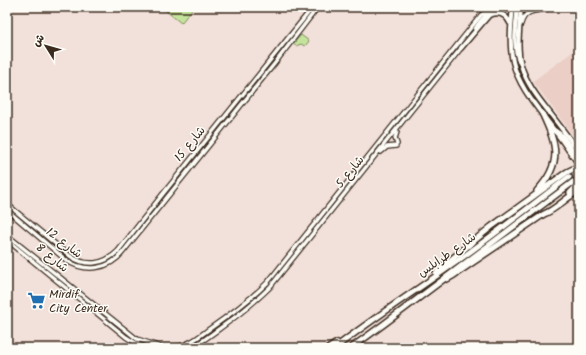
<svg xmlns="http://www.w3.org/2000/svg" width="586" height="355" font-family="Kalam,'Playpen Sans Arabic',sans-serif">
<rect width="100%" height="100%" fill="#f2e1da"/>
<filter id="ink" filterUnits="userSpaceOnUse"><feTurbulence type="fractalNoise" baseFrequency=".025" numOctaves="2"/><feDisplacementMap in="SourceGraphic" scale="8" xChannelSelector="R" yChannelSelector="G"/><feConvolveMatrix kernelMatrix="1 2 1 2 8 2 1 2 1" color-interpolation-filters="sRGB"/></filter>
<g filter="url(#ink)">
<path fill="#ebcec6" d="M 579,47 L 579,142 L 578,142 L 533,81 Z"/>
<path fill="#c4e49d" stroke="#80875e" d="M 161,7 L 194,7 L 181,23 Z
M 301,35 L 309,41 L 305,46 L 301,44 L 296,46 L 293,44 Z"/>
<g fill="none" stroke-linecap="round" stroke-linejoin="round">
<path stroke="#cdbcb4" stroke-width="5" stroke-dasharray="5 2.5" stroke-linecap="butt" d="M 569,177 L 579,169
M 573,182 L 579,177"/>
<defs>
<path id="tertiary" d="M 516,7 L 517,11 C 516,27 512,45 519,61
M 533,7 L 538,7
M 521,24 C 525,7 540,12 553,7
M 475,29 C 483,18 489,7 504,8 C 509,8 512,10 516,7
M 397,144 L 395,138 L 397,132
M 381,152 L 387,147 L 396,146
M 7,204 L 70,256 C 86,267 104,265 118,251 L 162,195 L 313,7
M 7,210 L 66,260 C 85,273 109,270 123,252 L 275,63 L 318,7
M 7,235 L 137,339 L 164,348
M 7,240 L 126,337 L 137,344 L 148,348
M 173,348 C 187,346 197,338 208,330 C 230,315 250,300 268,282 L 481,15 L 491,7
M 189,348 C 200,344 209,336 219,329 C 237,316 254,303 270,287 L 462,47"/>
<path id="secondary" d="M 513,7 C 511,25 509,44 513,62 C 519,88 539,109 554,130 C 563,141 570,153 579,164
M 521,7 C 520,26 516,46 521,65 C 526,83 538,98 549,112 C 559,125 569,138 579,152
M 461,48 L 489,15 C 498,11 506,14 510,23"/>
<path id="motorway" d="M 555,131 L 562,136 L 579,160
M 573,143 L 579,147
M 537,191 C 563,163 557,145 542,113
M 570,193 L 579,184
M 436,273 L 442,267 L 491,227 L 567,172 L 573,169 L 579,169
M 447,279 L 454,275 L 544,214 C 557,209 566,197 579,191
M 329,348 L 337,343
M 335,348 C 372,319 411,294 449,267 C 490,238 529,207 569,177
M 351,348 L 384,324 L 573,182"/>
</defs>
<use href="#tertiary" stroke="#3b2a1e" stroke-width="6"/>
<use href="#secondary" stroke="#3b2a1e" stroke-width="7"/>
<use href="#motorway" stroke="#3b2a1e" stroke-width="8"/>
<use href="#tertiary" stroke="#fdfcf7" stroke-width="3.5"/>
<use href="#secondary" stroke="#fdfcf7" stroke-width="4"/>
<use href="#motorway" stroke="#fdfcf7" stroke-width="5"/>
</g>
</g>
<defs>
<symbol id="supermarket-bare" viewBox="-9 -9 18 18"><path d="M-6-5.5h2.5l.6 2H6L4.5 2H-2.5L-4.4-4H-6ZM-1.5 3.2a1.3 1.3 0 1 0 .1 0ZM3 3.2a1.3 1.3 0 1 0 .1 0Z" fill="#1f6fb2" stroke="#fdfcf7" stroke-width="2.5" paint-order="stroke"/></symbol>
</defs>
<g fill-rule="evenodd">
<use href="#supermarket-bare" x="24" y="288" width="25" height="25"/>
</g>
<g text-anchor="middle" dominant-baseline="central" stroke-width="3" stroke-linejoin="round" paint-order="stroke">
<g font-size="12" fill="#3b2a1e" stroke="#fdfcf7">
<text transform="translate(190 144) rotate(-51)">شارع 15</text>
<text transform="translate(350 172) rotate(-51)">شارع 5</text>
<text transform="translate(64 243) rotate(37)">شارع 12</text>
<text transform="translate(447 255) rotate(-35)">شارع طرابلس</text>
<text transform="translate(52 258) rotate(39)">شارع 8</text>
</g>
<g font-size="12" fill="#3b2a1e" stroke="#fdfcf7" text-anchor="start">
<text x="49" y="294">Mirdif<tspan x="49" dy="14">City Center</tspan></text>
</g>
</g>
<rect width="586" height="355" fill="none" stroke="#fdfcf7" stroke-width="24"/>
<rect x="12" y="12" width="562" height="331" fill="none" stroke="#3b2a1e" stroke-width="1.5" filter="url(#ink)"/>
<g transform="translate(46 46) rotate(307)" stroke="#fdfcf7" stroke-width="3" paint-order="stroke">
<path d="M0-3L7 15L0 10L-7 15Z" fill="#3b2a1e"/>
<text y="-6" font-size="11" font-weight="bold" text-anchor="middle" fill="#3b2a1e">ش</text>
</g>
</svg>
